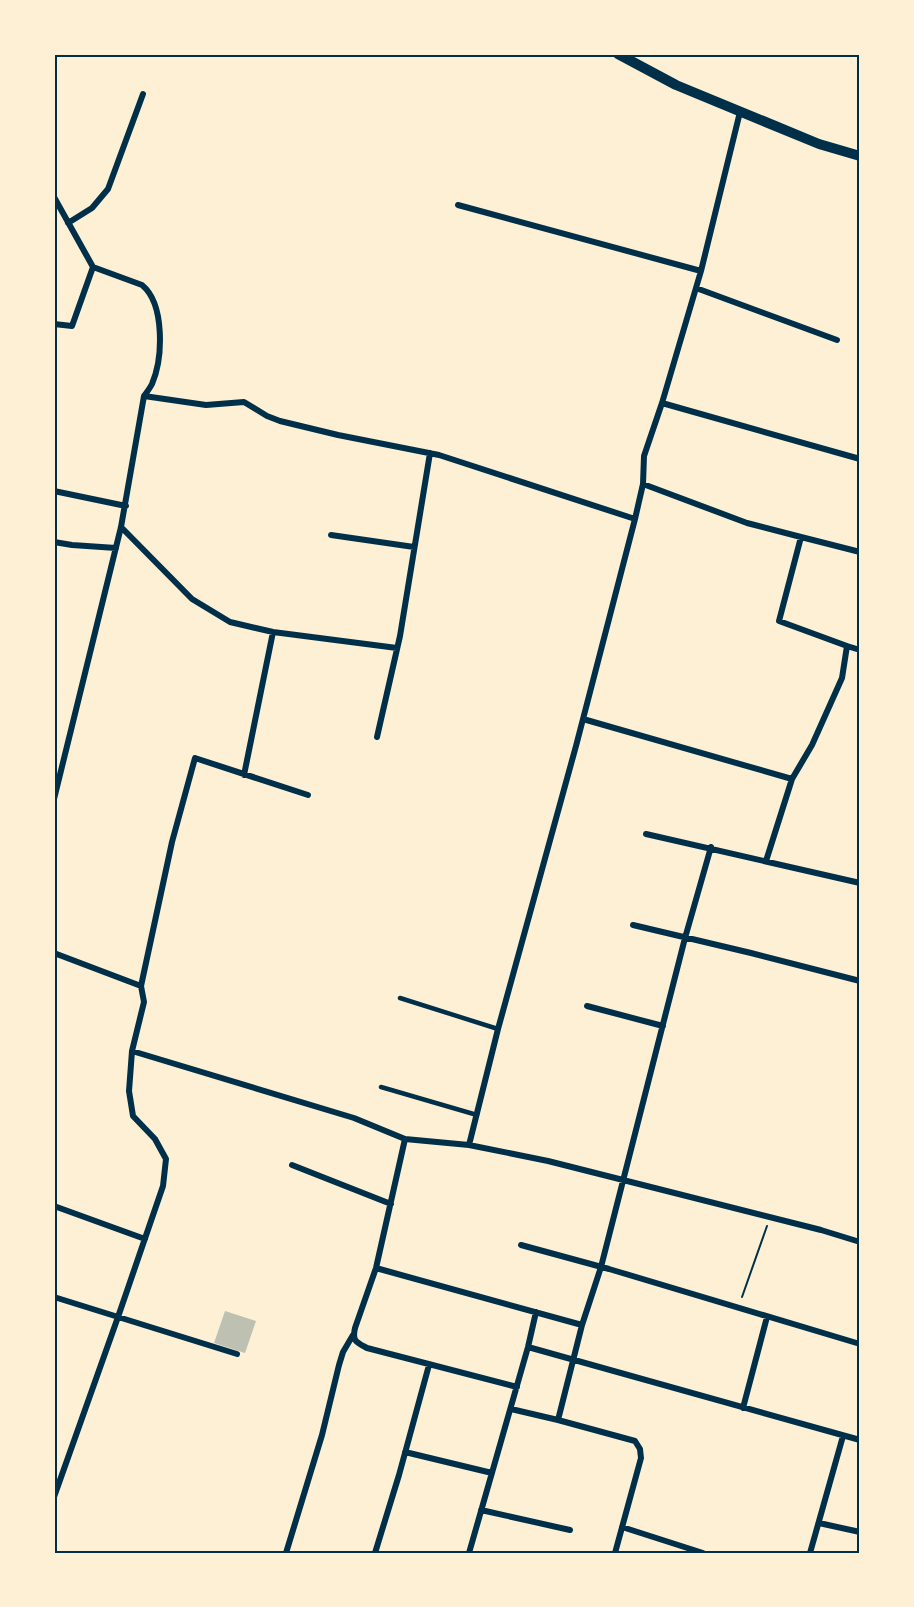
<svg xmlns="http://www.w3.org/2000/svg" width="914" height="1607" font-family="'Open Sans',sans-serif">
<rect width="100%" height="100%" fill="#fdf0d5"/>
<path fill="#bec0b2" d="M 225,1311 L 256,1321 L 245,1353 L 214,1343 Z"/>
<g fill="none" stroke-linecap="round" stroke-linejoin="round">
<path stroke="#003049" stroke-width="2" d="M 742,1297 L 767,1226"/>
<path stroke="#003049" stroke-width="4.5" d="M 400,998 L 498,1029
M 381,1087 L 477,1115"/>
<path stroke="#003049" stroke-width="6" d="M 54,197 L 93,267 L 142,285 C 165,304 163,358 152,384 C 150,388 147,392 144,396 L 121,527 L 54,799
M 458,205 L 701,271
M 68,223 L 92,208 L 108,189 L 143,94
M 696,288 L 837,340
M 54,324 L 72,326 L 93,267
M 144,396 L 206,405 L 244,402 L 267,416 L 280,421 L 338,435 L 439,455 L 635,519
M 662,403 L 860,459
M 643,484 L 747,523 L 801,537 L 779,621 L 847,646 L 842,678 L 812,745 L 792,779 L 766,861
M 54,491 L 126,506
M 121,527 L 192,599 L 230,622 L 273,632 L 397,648
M 331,535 L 414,547
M 801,537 L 860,552
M 54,542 L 72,545 L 116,548
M 847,646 L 860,650
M 583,719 L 792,779
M 377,737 L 400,636 L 430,453
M 244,775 L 273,632
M 646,834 L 860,883
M 633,925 L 751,953 L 860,981
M 54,953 L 141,986 L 144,1002 L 132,1051 L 129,1091 L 133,1116 L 155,1139 L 166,1159 L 163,1186 L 118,1317 L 54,1497
M 141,986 L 172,842 L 195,758 L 308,795
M 587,1006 L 663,1026
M 132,1051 L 354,1118 L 405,1139 L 469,1145 L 498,1029 L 576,746 L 635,519 L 643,484 L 644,456 L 662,403 L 701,271 L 740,112
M 405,1139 L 376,1268 L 355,1328 C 352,1341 356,1342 367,1348 L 517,1387
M 469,1145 L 548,1161 L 821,1230 L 860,1242
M 292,1165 L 391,1204
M 54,1206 L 145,1239
M 521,1245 L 609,1269 L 860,1344
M 376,1268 L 582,1325
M 54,1297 L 237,1354
M 528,1347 L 860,1440
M 743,1408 L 767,1317
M 511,1409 L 558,1420 L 635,1441 L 640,1449 L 641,1458 L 615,1553
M 558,1420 L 582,1325 L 601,1267 L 685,938 L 711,847
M 405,1452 L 492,1473
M 481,1510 L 570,1530
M 819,1523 L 860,1532
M 622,1527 L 703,1553
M 286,1553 L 322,1435 L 339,1365 L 343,1352 L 353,1335
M 375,1553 L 399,1475 L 429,1365
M 469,1553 L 528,1347 L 536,1312
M 810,1553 L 843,1436"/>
<path stroke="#003049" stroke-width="10" d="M 618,54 L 676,85 L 819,144 L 860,156"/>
</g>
<rect width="914" height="1607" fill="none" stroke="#fdf0d5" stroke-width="111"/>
<rect x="56" y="56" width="802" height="1496" fill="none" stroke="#003049" stroke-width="2"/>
</svg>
